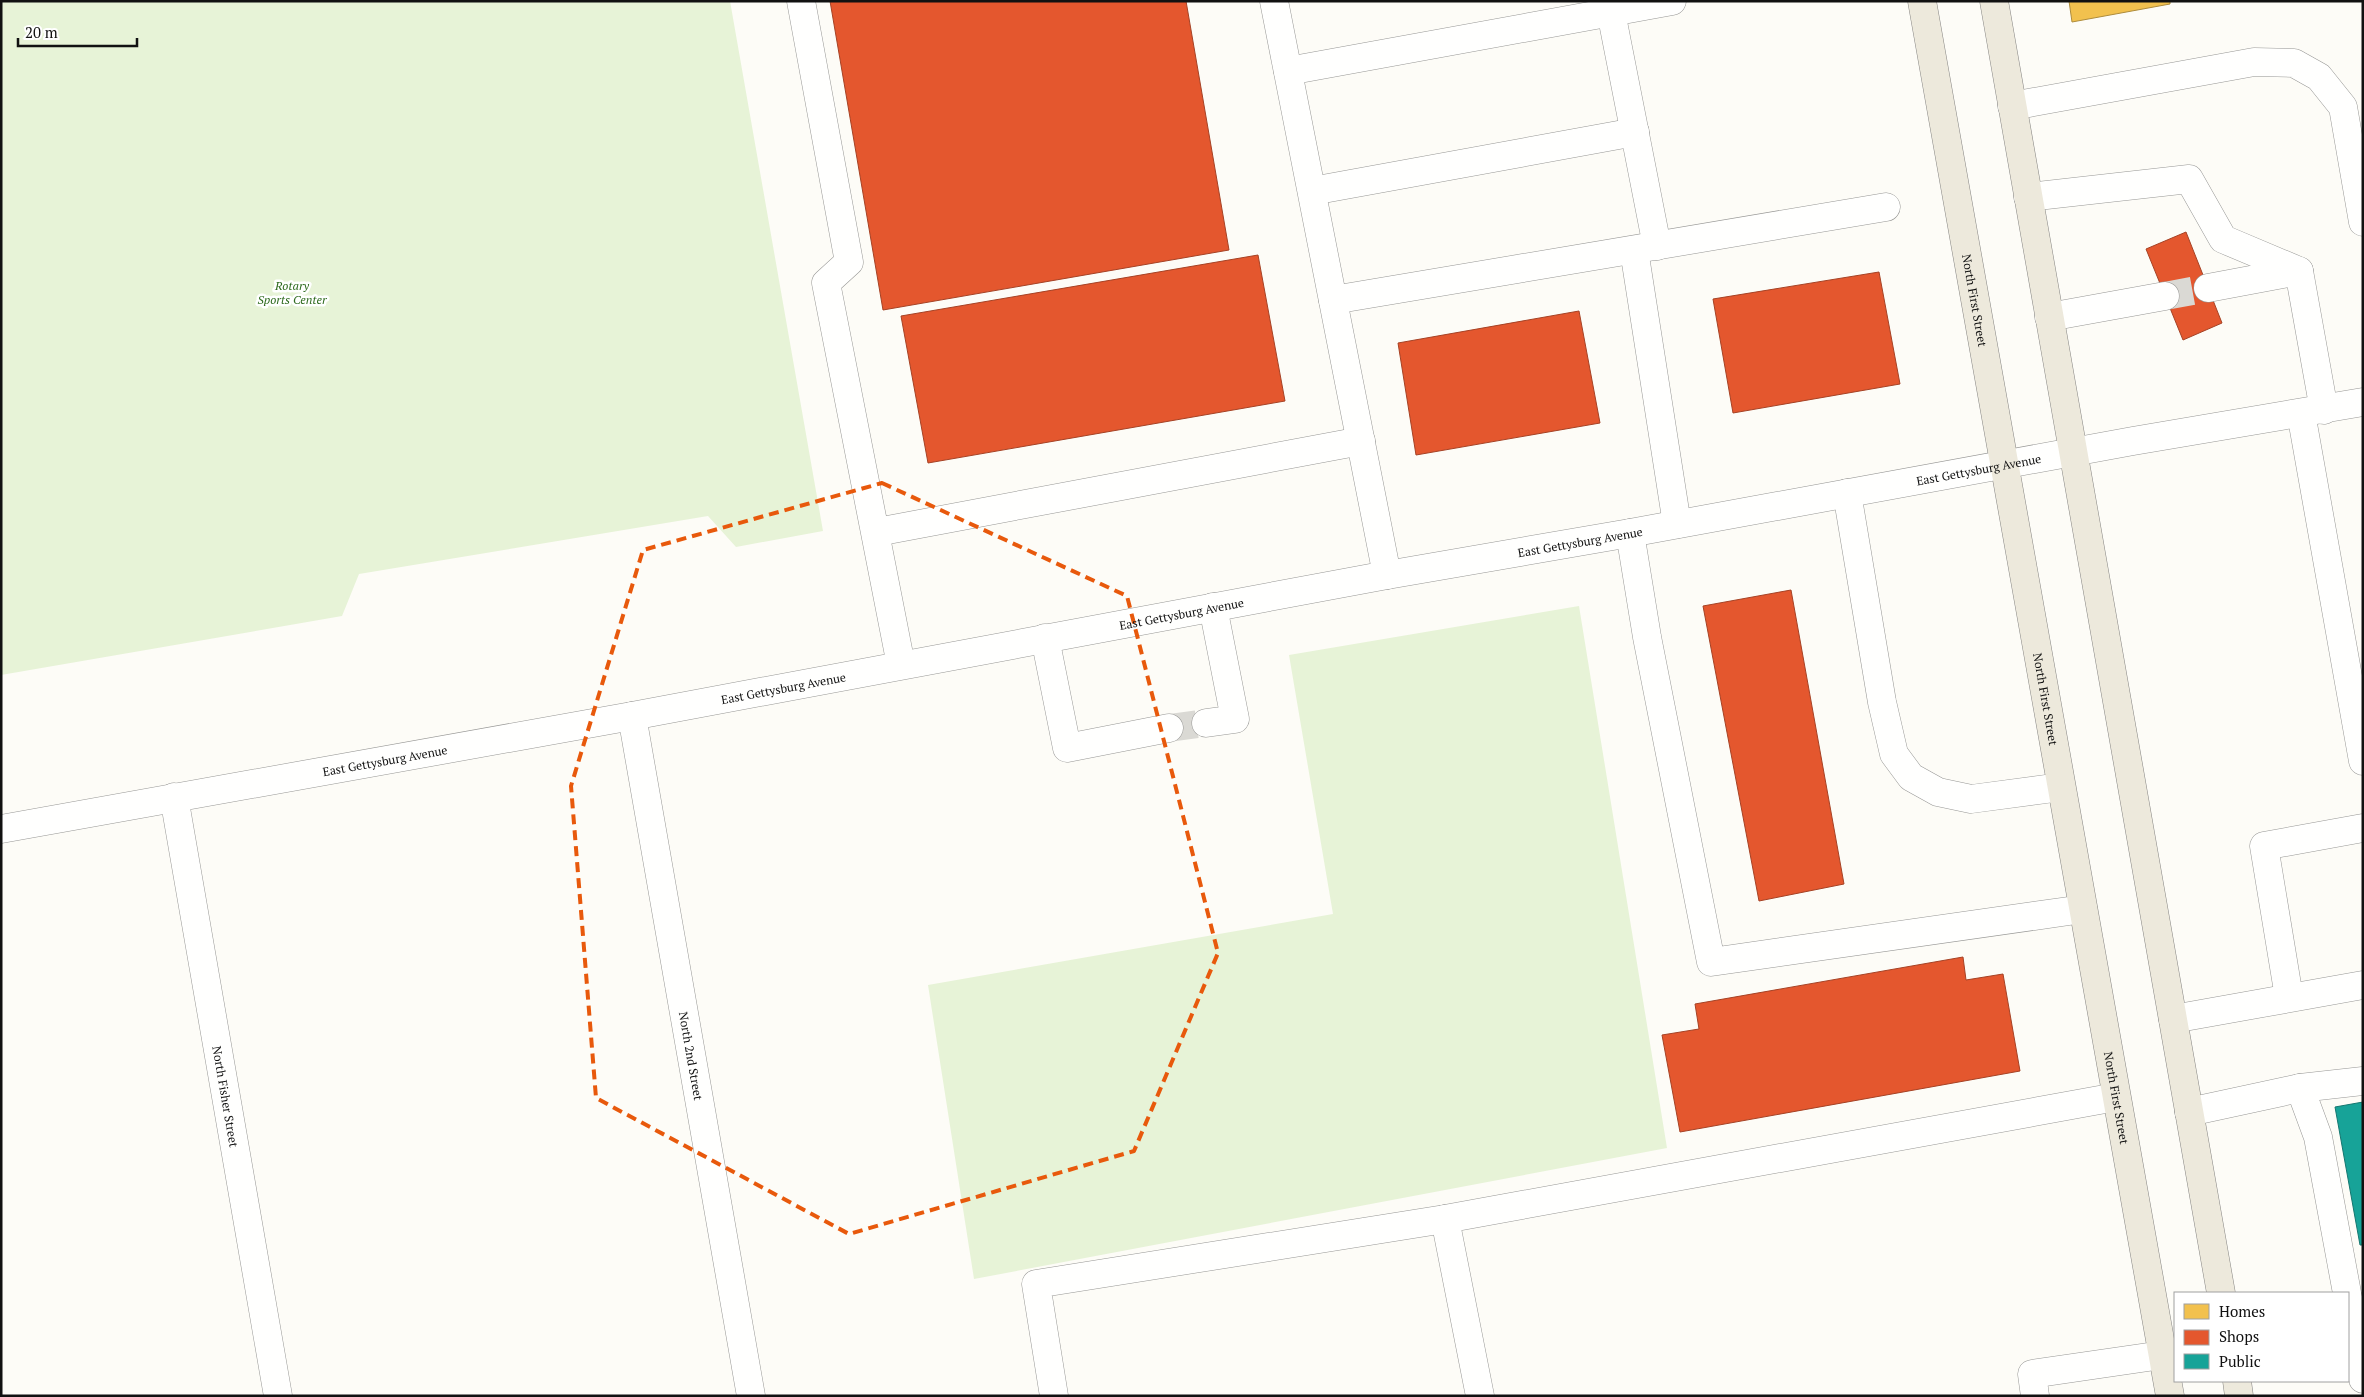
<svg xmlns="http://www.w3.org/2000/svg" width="2364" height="1397" font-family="'PT Serif',serif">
<rect width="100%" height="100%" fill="#fdfcf7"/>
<path fill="#e7f3d7" d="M 1,1 L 730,1 L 823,531 L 736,547 L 708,516 L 359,574 L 342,616 L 1,675 Z
M 1579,606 L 1667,1148 L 974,1279 L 928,985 L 1333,914 L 1289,655 Z"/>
<path fill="#f2c14e" stroke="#ae8c3c" d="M 2069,1 L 2170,1 L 2170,4 L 2072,22 Z"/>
<path fill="#e4572e" stroke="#a54225" d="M 830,1 L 1186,1 L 1229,250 L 883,310 Z
M 2186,232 L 2222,323 L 2183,340 L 2146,249 Z
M 1258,255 L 1285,401 L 928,463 L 901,316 Z
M 1879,272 L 1900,384 L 1733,413 L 1713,299 Z
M 1579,311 L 1600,423 L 1416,455 L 1398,343 Z
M 1791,590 L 1844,884 L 1759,901 L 1703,606 Z
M 1963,957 L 1966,980 L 2003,974 L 2020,1071 L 1680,1132 L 1662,1035 L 1699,1029 L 1695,1004 Z"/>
<path fill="#17a398" stroke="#157770" d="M 2363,1102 L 2363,1245 L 2360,1245 L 2335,1107 Z"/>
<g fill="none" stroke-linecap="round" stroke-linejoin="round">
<path stroke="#dad9d4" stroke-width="28" stroke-dasharray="28 14" stroke-linecap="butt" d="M 2165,296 L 2208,288
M 1169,728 L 1206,723"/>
<defs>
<g id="minor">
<path d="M 801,1 L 849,262 L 826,283 L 901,665"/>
<path d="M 1274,1 L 1387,575"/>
<path d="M 1611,12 L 1657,246"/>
<path d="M 1288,71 L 1672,1"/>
<path d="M 2012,106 L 2254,62 L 2294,63 L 2319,77 L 2343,107 L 2363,222"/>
<path d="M 1312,191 L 1635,132"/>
<path d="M 2028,197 L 2189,179 L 2223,239 L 2299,271 L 2324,410"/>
<path d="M 1634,250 L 1677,524"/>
<path d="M 2208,288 L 2299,271"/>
<path d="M 1333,300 L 1886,207"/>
<path d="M 2049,317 L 2165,296"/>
<path d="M 2301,413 L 2363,761"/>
<path d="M 1847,493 L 1882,702 L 1894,754 L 1911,777 L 1938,792 L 1971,799 L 2061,787"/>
<path d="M 877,532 L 1361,441"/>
<path d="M 1630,533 L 1647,637 L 1711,962 L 2083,909"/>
<path d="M 1045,638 L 1067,748 L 1169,728"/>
<path id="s1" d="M 632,716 L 751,1396"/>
<path d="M 1206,723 L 1235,719 L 1213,607"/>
<path id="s2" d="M 174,797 L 278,1396"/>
<path id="s3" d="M 1,829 L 632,716 L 1387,575 L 1630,533 L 2133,441 L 2363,402"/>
<path d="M 2289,997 L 2264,846 L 2363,828"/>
<path d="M 2173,1019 L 2363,985"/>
<path d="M 2300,1088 L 2318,1137 L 2347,1293"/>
<path d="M 2189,1112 L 2300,1088 L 2363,1081"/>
<path d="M 1445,1219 L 1480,1396"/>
<path d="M 2348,1298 L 2363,1379"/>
<path d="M 1054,1396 L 1036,1284 L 1445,1219 L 2116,1097"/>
<path d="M 2035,1396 L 2032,1374 L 2162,1355"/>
</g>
<g id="major">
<path id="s4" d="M 1922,1 L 2170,1396"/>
<path d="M 1994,1 L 2221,1293"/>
<path d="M 2237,1381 L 2239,1396"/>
</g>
</defs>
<use href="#minor" stroke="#979795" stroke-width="29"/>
<use href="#major" stroke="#858482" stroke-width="29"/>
<use href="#minor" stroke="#fffffe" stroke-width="28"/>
<use href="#major" stroke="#ede9dc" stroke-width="28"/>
</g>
<path fill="none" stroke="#e8590c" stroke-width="4" stroke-dasharray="10 6" stroke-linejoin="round" d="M 882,483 L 1127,596 L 1218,953 L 1134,1151 L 849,1234 L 596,1098 L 571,786 L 643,550 Z"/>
<g text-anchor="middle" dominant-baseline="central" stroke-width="5" stroke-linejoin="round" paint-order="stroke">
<g font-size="12" font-style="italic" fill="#2f6b1f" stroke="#fff">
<text x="292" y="285">Rotary<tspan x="292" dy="14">Sports Center</tspan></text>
</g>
<g font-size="12" fill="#111" stroke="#fff">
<text stroke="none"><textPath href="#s4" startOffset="304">North First Street</textPath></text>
<text stroke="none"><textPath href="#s3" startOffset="2010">East Gettysburg Avenue</textPath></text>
<text stroke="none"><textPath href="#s3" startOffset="1605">East Gettysburg Avenue</textPath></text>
<text stroke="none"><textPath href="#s3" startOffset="1200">East Gettysburg Avenue</textPath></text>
<text stroke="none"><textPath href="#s3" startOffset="795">East Gettysburg Avenue</textPath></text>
<text stroke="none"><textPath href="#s4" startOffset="709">North First Street</textPath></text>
<text stroke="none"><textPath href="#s3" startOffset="390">East Gettysburg Avenue</textPath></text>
<text stroke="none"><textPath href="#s1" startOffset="345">North 2nd Street</textPath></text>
<text stroke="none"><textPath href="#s2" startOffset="304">North Fisher Street</textPath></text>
<text stroke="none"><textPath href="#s4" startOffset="1114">North First Street</textPath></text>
</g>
</g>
<rect width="2364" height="1397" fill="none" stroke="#111111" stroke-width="5"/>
<rect x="2174" y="1292" width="175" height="90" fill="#ffffff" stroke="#a0a0a0"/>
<rect x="2184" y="1304" width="25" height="15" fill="#f2c14e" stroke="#a0a0a0"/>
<text x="2219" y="1317" font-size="15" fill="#111111">Homes</text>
<rect x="2184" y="1330" width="25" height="15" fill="#e4572e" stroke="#a0a0a0"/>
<text x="2219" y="1342" font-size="15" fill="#111111">Shops</text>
<rect x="2184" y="1354" width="25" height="15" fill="#17a398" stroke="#a0a0a0"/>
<text x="2219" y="1367" font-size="15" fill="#111111">Public</text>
<path d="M18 38v8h119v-8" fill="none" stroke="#111111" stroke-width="2.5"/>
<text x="25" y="38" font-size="15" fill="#111111" stroke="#ffffff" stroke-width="4" paint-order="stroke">20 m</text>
</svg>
